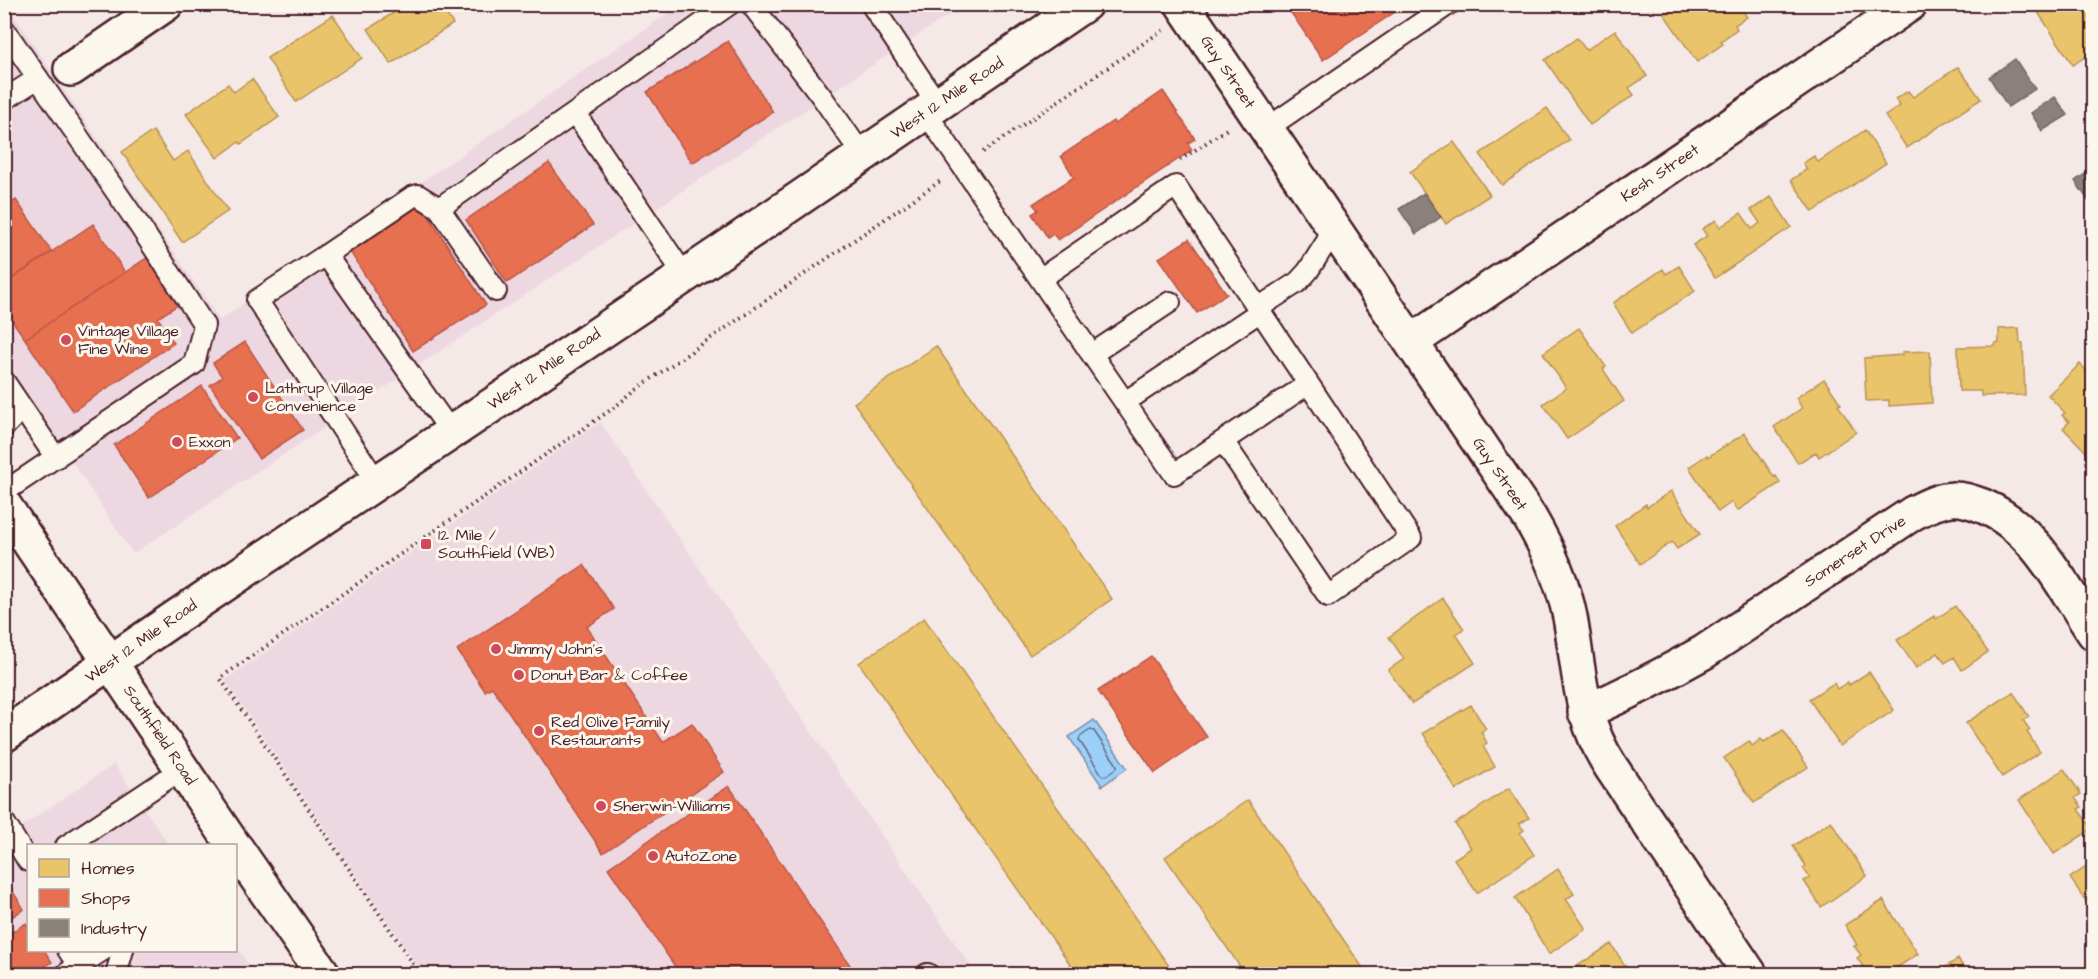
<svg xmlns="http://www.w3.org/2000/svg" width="2098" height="979" font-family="'Architects Daughter',sans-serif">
<rect width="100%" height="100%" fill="#f5e9e7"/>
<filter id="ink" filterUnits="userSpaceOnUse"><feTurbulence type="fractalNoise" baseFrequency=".0167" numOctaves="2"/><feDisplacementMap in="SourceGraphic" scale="12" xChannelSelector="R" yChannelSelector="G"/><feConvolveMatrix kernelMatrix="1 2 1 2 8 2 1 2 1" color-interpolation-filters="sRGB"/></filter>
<g filter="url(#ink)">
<path fill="#edd8e1" d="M 4,5 L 7,5 L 220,320 L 680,5 L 964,5 L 133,554 L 5,360 Z
M 600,422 L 976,974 L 423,974 L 225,680 Z
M 114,764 L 169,845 L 28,846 L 28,950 L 236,950 L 236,946 L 255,974 L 5,974 L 5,838 Z"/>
<path fill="#9bd0f9" stroke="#7b89a7" stroke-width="1.5" d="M 1094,720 L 1127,768 L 1102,786 L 1069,737 Z"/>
<path fill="#e9c46a" stroke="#b99257" stroke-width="1.5" d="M 394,4 L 440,4 L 453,24 L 391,64 L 368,29 L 398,10 Z
M 1670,4 L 1738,4 L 1747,17 L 1735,25 L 1737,29 L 1721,41 L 1723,44 L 1697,62 L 1664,14 L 1673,8 Z
M 2047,4 L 2089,4 L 2094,12 L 2094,51 L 2073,65 L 2037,11 Z
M 333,15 L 362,58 L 296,102 L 267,58 Z
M 1615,30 L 1647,76 L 1629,88 L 1634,95 L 1590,125 L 1545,60 L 1577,38 L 1586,50 Z
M 1958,67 L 1981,99 L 1907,148 L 1885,116 L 1900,106 L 1895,99 L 1908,91 L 1913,97 Z
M 252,79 L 279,117 L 241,144 L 239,142 L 217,158 L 186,114 L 228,84 L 234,92 Z
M 1547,108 L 1569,140 L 1502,185 L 1480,154 Z
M 1865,130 L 1886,163 L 1813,212 L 1791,180 L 1807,169 L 1803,163 L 1814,156 L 1818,162 Z
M 153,131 L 173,161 L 188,151 L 228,211 L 182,242 L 122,152 Z
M 1454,142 L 1490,195 L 1446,224 L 1410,172 Z
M 1771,197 L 1791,227 L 1715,278 L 1693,245 L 1707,236 L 1702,229 L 1716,220 L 1720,227 L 1741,213 L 1752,229 L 1760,223 L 1751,210 Z
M 1679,266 L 1695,291 L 1632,333 L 1613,303 L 1663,269 L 1666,274 Z
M 1579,328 L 1606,367 L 1603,369 L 1624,401 L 1567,439 L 1543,404 L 1566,388 L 1543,353 Z
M 2019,328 L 2020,343 L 2023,343 L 2025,395 L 1981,396 L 1981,391 L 1959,391 L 1958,347 L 1995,346 L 1995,343 L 1999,343 L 1999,329 Z
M 936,346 L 1112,599 L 1030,655 L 854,403 Z
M 1930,351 L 1932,403 L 1889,406 L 1889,400 L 1866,401 L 1864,358 L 1902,355 L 1902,352 Z
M 2080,364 L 2094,378 L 2094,455 L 2091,457 L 2063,428 L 2069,422 L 2062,415 L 2065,413 L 2048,395 Z
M 1824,379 L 1841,404 L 1838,405 L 1856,432 L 1819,457 L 1816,452 L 1798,463 L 1774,427 L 1802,408 L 1796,398 Z
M 1745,433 L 1774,477 L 1776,476 L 1780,483 L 1737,511 L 1732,502 L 1718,512 L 1689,467 L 1707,455 L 1708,457 Z
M 1671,491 L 1700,534 L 1677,549 L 1672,542 L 1640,564 L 1615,526 L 1646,504 L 1647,507 Z
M 1443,598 L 1464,629 L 1456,634 L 1475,663 L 1412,704 L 1388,670 L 1404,659 L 1389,637 Z
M 1955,606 L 1988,652 L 1962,670 L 1954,657 L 1945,663 L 1938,653 L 1916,668 L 1897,640 L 1934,616 L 1936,619 Z
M 924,618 L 1169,966 L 1157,974 L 1077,974 L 859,663 Z
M 1869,672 L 1894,710 L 1840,746 L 1809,699 L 1834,683 L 1837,689 L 1848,682 L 1849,685 Z
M 2013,692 L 2029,717 L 2023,720 L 2030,730 L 2027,732 L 2040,752 L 2002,777 L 1966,723 Z
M 1471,705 L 1486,729 L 1481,732 L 1487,743 L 1483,746 L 1495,767 L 1456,790 L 1423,733 Z
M 1783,730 L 1808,767 L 1754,803 L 1724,758 L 1749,741 L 1752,746 L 1761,739 L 1764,742 Z
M 2064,769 L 2081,794 L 2075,798 L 2082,807 L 2078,809 L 2092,829 L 2054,854 L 2019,800 Z
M 1509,788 L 1529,818 L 1519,824 L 1524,830 L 1520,833 L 1534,855 L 1477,893 L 1454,859 L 1471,848 L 1455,824 Z
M 1248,800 L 1367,974 L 1245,974 L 1165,857 Z
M 1831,821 L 1867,876 L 1821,907 L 1804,881 L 1810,878 L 1803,868 L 1806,866 L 1793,846 Z
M 2094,862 L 2094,913 L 2070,878 Z
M 1558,869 L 1574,894 L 1566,899 L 1586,929 L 1549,954 L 1515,898 Z
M 1883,900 L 1918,954 L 1887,974 L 1868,974 L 1857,958 L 1861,955 L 1854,946 L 1857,945 L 1845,925 Z
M 1611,944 L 1630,973 L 1627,974 L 1565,974 Z
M 1958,959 L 1968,974 L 1935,974 Z"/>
<path fill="#e76f51" stroke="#b85746" stroke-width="1.5" d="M 1291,4 L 1390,4 L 1395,12 L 1323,60 L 1287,7 Z
M 728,41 L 773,112 L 692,163 L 647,92 Z
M 1163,91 L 1195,139 L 1188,143 L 1192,150 L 1058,240 L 1053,234 L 1048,238 L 1032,214 L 1038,210 L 1033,204 L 1074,177 L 1061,156 L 1113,121 L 1115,124 Z
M 549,163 L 593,225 L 507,283 L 466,220 Z
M 16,200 L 52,252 L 4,284 L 4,208 Z
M 419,201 L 486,305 L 413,351 L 347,247 Z
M 93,224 L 125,272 L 25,339 L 4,309 L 4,284 Z
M 1189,239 L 1227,294 L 1197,313 L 1159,258 Z
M 148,257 L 179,304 L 158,318 L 174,343 L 73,411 L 25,339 Z
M 245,342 L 303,430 L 259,459 L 210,385 L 222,377 L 213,363 Z
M 202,386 L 237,438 L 149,498 L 114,445 Z
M 584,565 L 614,609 L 587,627 L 663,742 L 692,723 L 724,772 L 603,853 L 492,687 L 485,691 L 457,650 Z
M 1151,656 L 1207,737 L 1155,773 L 1098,691 Z
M 729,786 L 856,974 L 680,974 L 608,868 Z
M 4,878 L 24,909 L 4,922 Z
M 26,923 L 28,927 L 28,950 L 44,950 L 52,962 L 33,974 L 4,974 L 4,937 Z"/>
<path fill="#8a817c" stroke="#776464" stroke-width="1.5" d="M 2015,59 L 2035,89 L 2008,107 L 1989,77 Z
M 2055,97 L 2068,115 L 2042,131 L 2031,113 Z
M 2094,168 L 2094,205 L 2092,206 L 2075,181 Z
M 1424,193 L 1441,217 L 1416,234 L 1399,209 Z"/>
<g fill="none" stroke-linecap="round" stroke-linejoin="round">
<path stroke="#6a667d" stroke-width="1.5" d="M 1090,730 L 1094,731 L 1117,765 L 1117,768 L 1106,776 L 1102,775 L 1079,740 L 1080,737 Z"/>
<defs>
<path id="service" d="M 751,4 L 822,97 L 863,156
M 871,4 L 938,105
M 4,29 L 139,225 L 204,325 L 194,364 L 4,492
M 4,100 L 38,78
M 926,113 L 1174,474 L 1223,441 L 1328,596 L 1411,538 L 1258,308 L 1298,282 L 1308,271 L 1334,230
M 1266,129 L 1449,4
M 439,208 L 418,195 L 412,197 L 326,255 L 451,432
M 326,255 L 257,300 L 377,482
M 685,276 L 575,113 L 730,4
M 1040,279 L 1176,186 L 1258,308
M 496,291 L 439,208 L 575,113
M 1092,354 L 1170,302
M 4,381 L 56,458
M 1125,402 L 1261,311
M 4,427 L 22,408
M 1223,441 L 1308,384
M 4,822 L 28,861
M 66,846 L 182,769
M 68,950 L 79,966
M 66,974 L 103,950
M 116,974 L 123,950
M 927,974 L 928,974"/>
<path id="minor" d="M 1182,4 L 1530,518 C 1548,549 1563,582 1570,617 C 1580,673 1579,718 1611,767 L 1750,974
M 71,69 L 166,4
M 1411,342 L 1910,4
M 1585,712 C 1626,694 1665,674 1704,652 L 1913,513 C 1925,507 1938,500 1952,499 C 1962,498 1973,502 1983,506 C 2036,528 2063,587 2094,633"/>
<path id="secondary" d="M 4,505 L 234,846
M 4,735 L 176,617 L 713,257 L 1085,4
M 236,848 L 323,974"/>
</defs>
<use href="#service" stroke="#4a1f2b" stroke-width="24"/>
<use href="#minor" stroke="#4a1f2b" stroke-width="38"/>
<use href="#secondary" stroke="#4a1f2b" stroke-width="38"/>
<path stroke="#4a1f2b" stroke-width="4" stroke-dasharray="1.5 4.5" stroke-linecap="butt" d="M 983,152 L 1163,30
M 1180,160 L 1227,129
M 420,974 L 220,678 L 615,407 L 635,390 L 942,180"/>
<use href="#service" stroke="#fbf7ec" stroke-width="20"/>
<use href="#minor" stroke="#fbf7ec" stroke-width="33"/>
<use href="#secondary" stroke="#fbf7ec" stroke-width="33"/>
</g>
</g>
<g fill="#d1495b" stroke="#fbf7ec" stroke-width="2">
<circle cx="66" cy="340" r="6"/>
<circle cx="253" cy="397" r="6"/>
<circle cx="177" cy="442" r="6"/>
<rect x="420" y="538" width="12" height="12" rx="3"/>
<circle cx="496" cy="649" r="6"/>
<circle cx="519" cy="675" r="6"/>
<circle cx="539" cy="731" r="6"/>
<circle cx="601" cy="806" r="6"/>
<circle cx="653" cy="856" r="6"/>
</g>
<g text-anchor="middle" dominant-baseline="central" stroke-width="6" stroke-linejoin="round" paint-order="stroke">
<g font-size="16" fill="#4a1f2b" stroke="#fbf7ec">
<text transform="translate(1228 72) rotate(56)">Guy Street</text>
<text transform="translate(947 98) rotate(-34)">West 12 Mile Road</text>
<text transform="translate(1660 173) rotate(-34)">Kesh Street</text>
<text transform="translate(544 369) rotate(-34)">West 12 Mile Road</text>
<text transform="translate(1500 474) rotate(56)">Guy Street</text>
<text transform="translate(1855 551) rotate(-33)">Somerset Drive</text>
<text transform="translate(141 641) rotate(-35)">West 12 Mile Road</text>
<text transform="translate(160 735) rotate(56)">Southfield Road</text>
</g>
<g font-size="16" fill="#4a1f2b" stroke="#fbf7ec" text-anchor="start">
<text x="78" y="331">Vintage Village<tspan x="78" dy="18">Fine Wine</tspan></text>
<text x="265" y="388">Lathrup Village<tspan x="265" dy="18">Convenience</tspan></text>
<text x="189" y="442">Exxon</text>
<text x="438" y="535">12 Mile /<tspan x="438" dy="18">Southfield (WB)</tspan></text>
<text x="508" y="649">Jimmy John's</text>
<text x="531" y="675">Donut Bar &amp; Coffee</text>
<text x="551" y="722">Red Olive Family<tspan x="551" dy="18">Restaurants</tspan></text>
<text x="613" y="806">Sherwin-Williams</text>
<text x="665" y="856">AutoZone</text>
</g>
</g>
<rect width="2098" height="979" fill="none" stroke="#fbf7ec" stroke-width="24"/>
<rect x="12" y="12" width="2074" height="955" fill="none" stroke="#4a1f2b" stroke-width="2" filter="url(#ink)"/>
<rect x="27" y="844" width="210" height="108" fill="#fbf7ec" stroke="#b4a19f" stroke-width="1.5"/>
<rect x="39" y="859" width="30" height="18" fill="#e9c46a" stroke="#b4a19f" stroke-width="1.5"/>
<text x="81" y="874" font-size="18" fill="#4a1f2b">Homes</text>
<rect x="39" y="889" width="30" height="18" fill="#e76f51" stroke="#b4a19f" stroke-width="1.5"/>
<text x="81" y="904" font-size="18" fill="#4a1f2b">Shops</text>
<rect x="39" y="919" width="30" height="18" fill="#8a817c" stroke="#b4a19f" stroke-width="1.5"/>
<text x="81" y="934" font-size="18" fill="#4a1f2b">Industry</text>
</svg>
